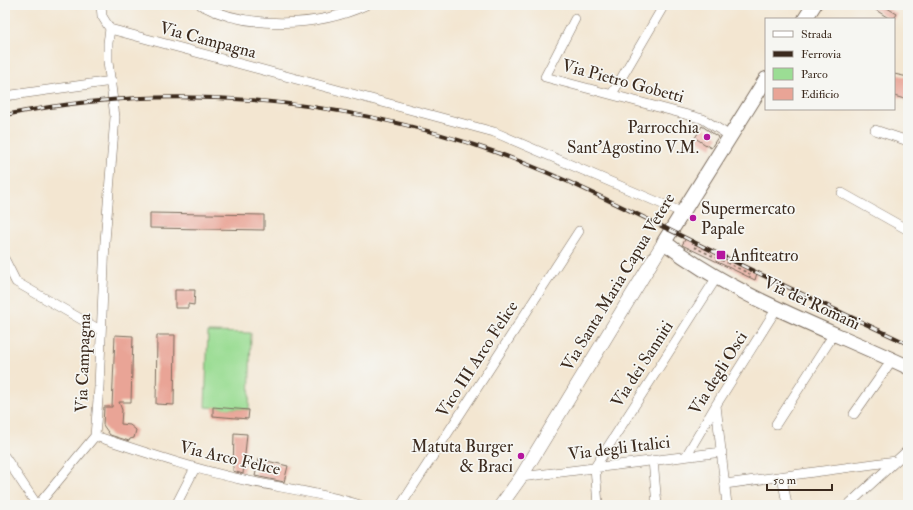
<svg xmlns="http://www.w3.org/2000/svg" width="913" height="510" font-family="'IM FELL Double Pica',serif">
<rect width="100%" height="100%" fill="#f6f6f2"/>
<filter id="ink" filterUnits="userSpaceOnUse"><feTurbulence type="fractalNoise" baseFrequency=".025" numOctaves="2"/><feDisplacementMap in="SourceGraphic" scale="8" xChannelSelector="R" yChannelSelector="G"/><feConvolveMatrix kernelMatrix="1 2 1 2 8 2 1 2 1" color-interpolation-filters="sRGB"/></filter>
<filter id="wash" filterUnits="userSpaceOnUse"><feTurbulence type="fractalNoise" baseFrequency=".012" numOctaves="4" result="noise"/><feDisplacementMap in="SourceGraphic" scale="16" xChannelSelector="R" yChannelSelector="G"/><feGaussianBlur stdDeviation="0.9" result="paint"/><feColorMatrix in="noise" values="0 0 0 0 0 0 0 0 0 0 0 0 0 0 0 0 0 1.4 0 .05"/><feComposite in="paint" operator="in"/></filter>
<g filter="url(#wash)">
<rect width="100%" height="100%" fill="#f3e6d1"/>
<path fill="#9bdd94" stroke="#6b8459" d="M 208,332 L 251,333 L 249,410 L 205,407 Z"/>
<g id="blocks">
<path fill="#e9a496" d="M 868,5 L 882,5 L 897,14 L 894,19 L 890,19 Z
M 894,74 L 908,77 L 908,100 L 894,96 Z
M 702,126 L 718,137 L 711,148 L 695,138 Z
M 150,213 L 264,215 L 264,230 L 150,228 Z
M 686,238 L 757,273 L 755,280 L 682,245 Z
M 175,290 L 195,290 L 194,305 L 188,304 L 188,308 L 175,308 Z
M 115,335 L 133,336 L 131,402 L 119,402 L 122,410 L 121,424 L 130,425 L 136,430 L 134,438 L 130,439 L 129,441 L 110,435 L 103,425 L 104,407 L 112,407 Z
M 157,335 L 175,335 L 174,405 L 156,404 Z
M 213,407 L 249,410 L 248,419 L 213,416 Z
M 234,433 L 247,434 L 243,474 L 233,471 Z
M 259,459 L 288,466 L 284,482 L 255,476 Z"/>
</g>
</g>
<g filter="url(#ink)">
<use href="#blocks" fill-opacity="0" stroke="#7b6c5d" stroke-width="1"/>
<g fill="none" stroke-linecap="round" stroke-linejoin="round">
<defs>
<path id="minor" d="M 101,5 L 102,16 L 110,29
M 201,5 C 248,30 319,27 366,5
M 575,19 L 545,77 L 703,119 L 730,136
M 612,94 L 664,5
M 5,96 L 112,81
M 875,130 L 908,141
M 842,193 L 908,230
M 5,260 L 16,282 L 100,330
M 716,405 L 727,505
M 854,414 L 892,360
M 776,424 L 834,334
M 95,436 L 99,387 L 105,241 L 115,117 L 108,62 L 108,43 L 110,29 L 494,132 L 681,212
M 95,436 C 144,452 193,469 244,480 C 282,488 322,493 360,505
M 686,456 L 716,405 L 777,308
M 5,457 L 37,505
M 653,460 L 657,505
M 782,476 L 787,505
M 521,477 L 722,452
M 725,484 L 896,461
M 38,505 L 95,436
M 176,505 L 195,468
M 401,505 L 579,231
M 598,505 L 595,467 L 717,277
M 848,505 L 908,450"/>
<path id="secondary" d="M 501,505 L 521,477 L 664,242"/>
<path id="primary" d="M 805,19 L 814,5
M 766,79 L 664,242 C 736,298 826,328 908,367"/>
</defs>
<use href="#minor" stroke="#7b6c5d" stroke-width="10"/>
<use href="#secondary" stroke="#7b6c5d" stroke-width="14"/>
<use href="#primary" stroke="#7b6c5d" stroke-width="16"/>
<path stroke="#7b6c5d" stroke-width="1.5" stroke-dasharray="3 3" stroke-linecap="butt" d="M 694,247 L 752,275"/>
<use href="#minor" stroke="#fff" stroke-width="9"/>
<use href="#secondary" stroke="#fff" stroke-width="13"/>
<use href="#primary" stroke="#fff" stroke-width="14"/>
<defs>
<path id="rail" d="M 5,115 C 167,81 340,97 495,152 C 566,178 633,212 700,245 C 769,279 839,311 908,344"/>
</defs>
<use href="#rail" stroke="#3b2a1e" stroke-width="4"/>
<use href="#rail" stroke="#f6f6f2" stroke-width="2.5" stroke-dasharray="8" stroke-linecap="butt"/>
</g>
</g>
<g fill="#b5179e" stroke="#f6f6f2" stroke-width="1.5">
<circle cx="707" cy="137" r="4"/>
<circle cx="693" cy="218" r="4"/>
<rect x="716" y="250" width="10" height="10" rx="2"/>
<circle cx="521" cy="456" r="4"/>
</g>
<g text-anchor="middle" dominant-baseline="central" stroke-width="3.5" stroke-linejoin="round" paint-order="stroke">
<g font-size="17" fill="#3b2a1e" stroke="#f6f6f2">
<text transform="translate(208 40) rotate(15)">Via Campagna</text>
<text transform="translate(623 81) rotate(15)">Via Pietro Gobetti</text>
<text transform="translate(618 282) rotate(-59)">Via Santa Maria Capua Vetere</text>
<text transform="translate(812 303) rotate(25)">Via dei Romani</text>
<text transform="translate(477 359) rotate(-57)">Vico III Arco Felice</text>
<text transform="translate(83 363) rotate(-88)">Via Campagna</text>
<text transform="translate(642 364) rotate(-57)">Via dei Sanniti</text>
<text transform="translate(718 373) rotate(-58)">Via degli Osci</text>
<text transform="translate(619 448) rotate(-7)">Via degli Italici</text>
<text transform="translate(230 458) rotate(13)">Via Arco Felice</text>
</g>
<g font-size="17" fill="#3b2a1e" stroke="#f6f6f2" text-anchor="end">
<text x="699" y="127">Parrocchia<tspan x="699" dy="20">Sant'Agostino V.M.</tspan></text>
<text x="701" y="208" text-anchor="start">Supermercato<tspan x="701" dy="20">Papale</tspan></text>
<text x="730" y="255" text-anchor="start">Anfiteatro</text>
<text x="513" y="446">Matuta Burger<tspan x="513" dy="20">&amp; Braci</tspan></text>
</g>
</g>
<rect width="913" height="510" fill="none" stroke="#f6f6f2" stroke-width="20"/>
<rect x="765" y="18" width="130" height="92" fill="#f6f6f2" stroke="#aba49d"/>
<rect x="773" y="31" width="20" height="6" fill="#ffffff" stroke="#aba49d"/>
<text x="801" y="38" font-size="12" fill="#3b2a1e">Strada</text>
<rect x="773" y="51" width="20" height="6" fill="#3b2a1e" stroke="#aba49d"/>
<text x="801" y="58" font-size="12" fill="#3b2a1e">Ferrovia</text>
<rect x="773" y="68" width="20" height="12" fill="#9bdd94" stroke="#aba49d"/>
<text x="801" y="78" font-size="12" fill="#3b2a1e">Parco</text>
<rect x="773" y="88" width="20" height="12" fill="#e9a496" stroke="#aba49d"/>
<text x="801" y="98" font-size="12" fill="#3b2a1e">Edificio</text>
<path d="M767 484v6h65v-6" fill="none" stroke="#3b2a1e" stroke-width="2"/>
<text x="773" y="484" font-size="12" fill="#3b2a1e" stroke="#f6f6f2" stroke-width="3" paint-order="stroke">50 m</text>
</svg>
